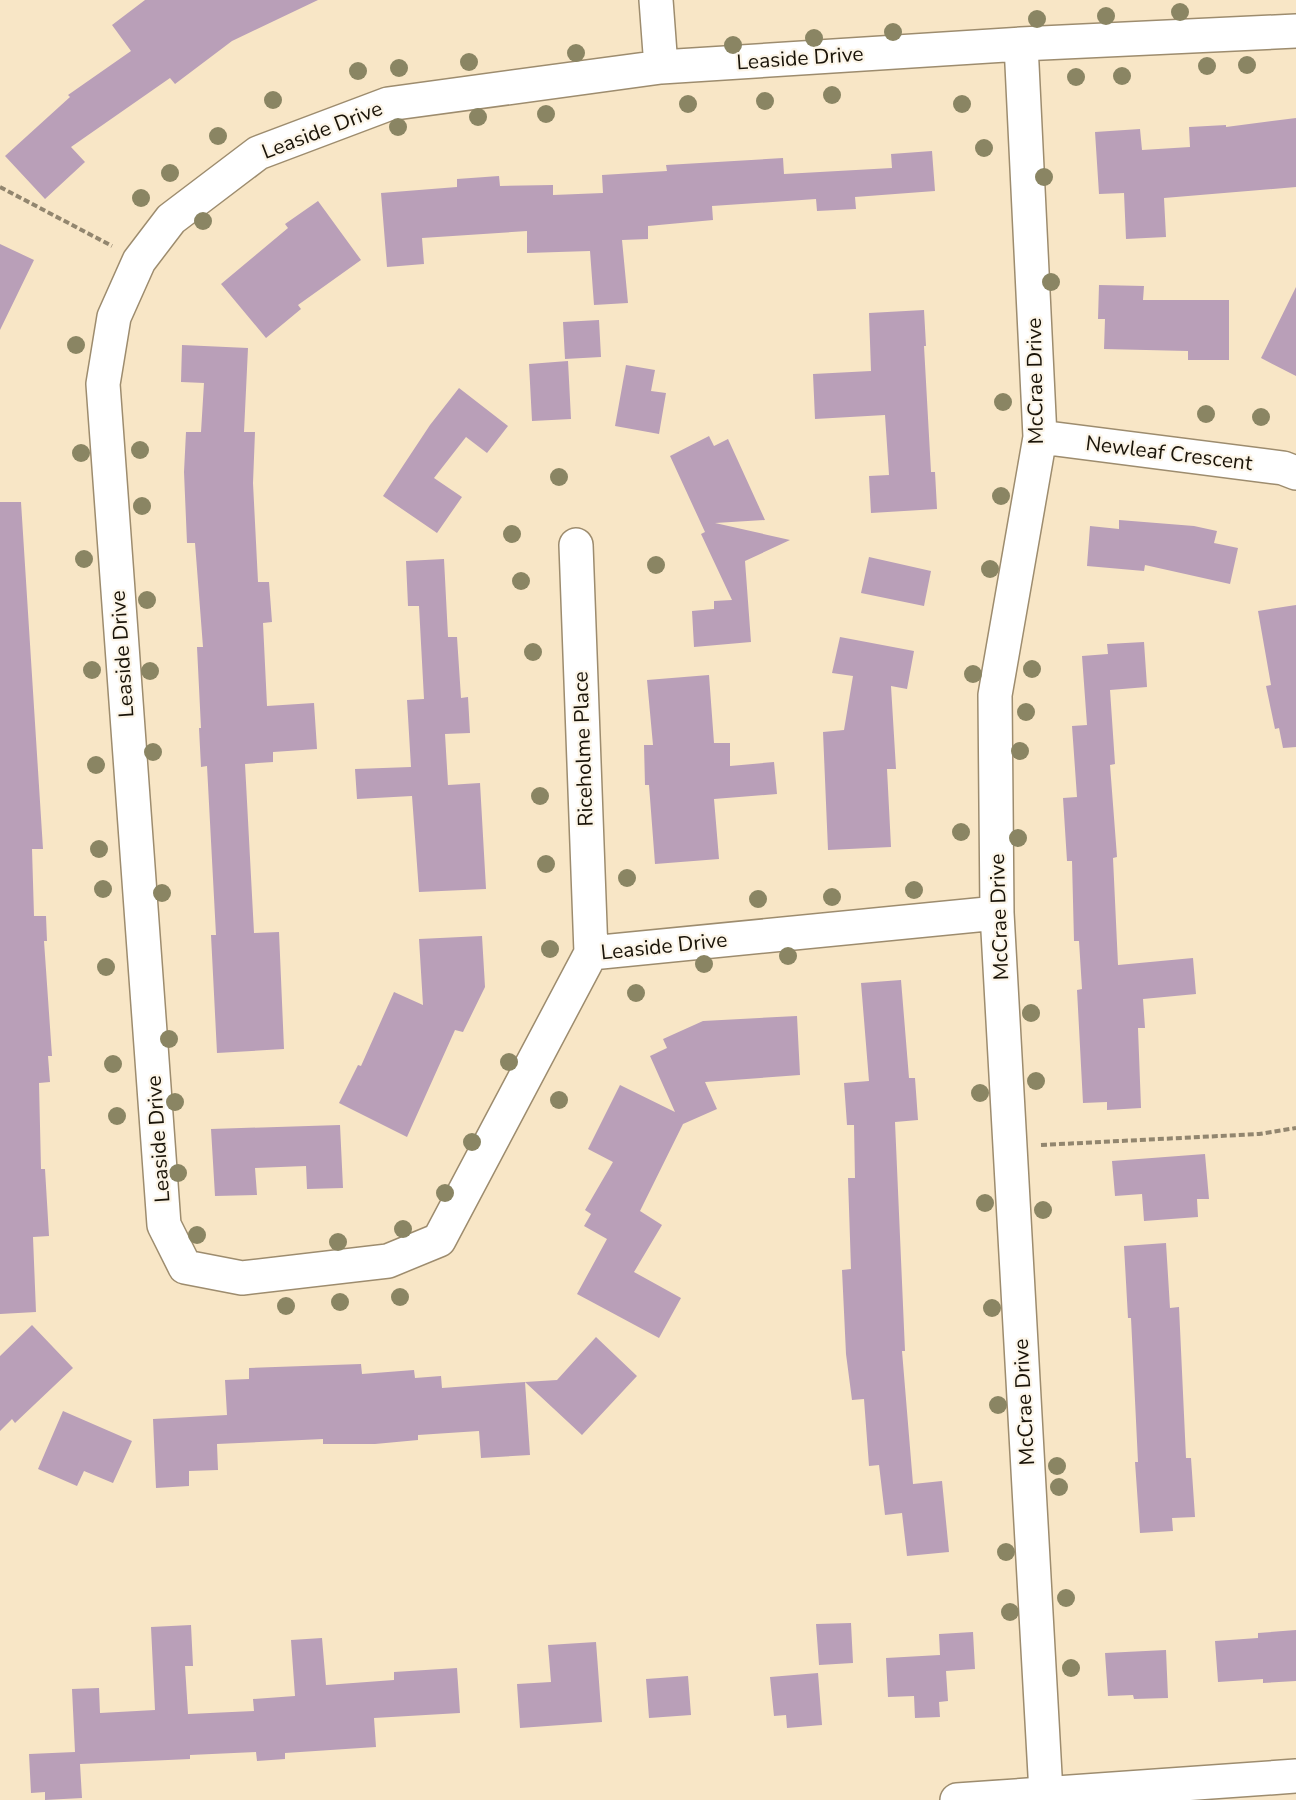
<svg xmlns="http://www.w3.org/2000/svg" width="1296" height="1800" font-family="'Nunito Sans',sans-serif">
<rect width="100%" height="100%" fill="#f8e6c6"/>
<path fill="#b99fb8" d="M 145,0 L 318,0 L 232,41 L 175,84 L 170,78 L 71,147 L 85,162 L 45,199 L 5,156 L 70,97 L 68,95 L 131,51 L 112,25 Z
M 1296,118 L 1296,187 L 1164,198 L 1166,237 L 1126,239 L 1124,193 L 1099,194 L 1095,132 L 1140,129 L 1142,150 L 1190,147 L 1189,127 L 1226,125 L 1226,127 Z
M 932,151 L 935,191 L 855,197 L 856,209 L 817,211 L 816,199 L 712,206 L 713,220 L 648,226 L 648,239 L 622,240 L 628,303 L 594,305 L 590,251 L 527,253 L 527,231 L 422,238 L 424,264 L 387,267 L 381,193 L 457,187 L 457,179 L 499,176 L 500,186 L 553,185 L 553,195 L 603,193 L 602,175 L 667,171 L 666,165 L 783,158 L 784,174 L 892,168 L 891,154 Z
M 318,201 L 361,260 L 298,305 L 301,309 L 266,338 L 221,284 L 288,228 L 285,224 Z
M 0,244 L 34,260 L 0,330 Z
M 1099,285 L 1144,286 L 1143,300 L 1229,300 L 1229,360 L 1188,360 L 1188,351 L 1104,349 L 1105,319 L 1098,319 Z
M 1296,287 L 1296,376 L 1261,358 Z
M 924,310 L 926,346 L 924,346 L 931,472 L 935,472 L 937,509 L 871,513 L 869,476 L 889,475 L 885,415 L 815,419 L 813,374 L 871,371 L 869,313 Z
M 599,320 L 601,357 L 565,359 L 563,322 Z
M 182,345 L 248,348 L 244,432 L 255,432 L 253,483 L 258,582 L 269,582 L 272,622 L 263,623 L 267,706 L 314,703 L 317,749 L 273,752 L 273,762 L 245,764 L 254,933 L 279,932 L 284,1049 L 217,1053 L 211,935 L 216,935 L 207,766 L 201,767 L 199,728 L 201,728 L 197,647 L 203,647 L 195,543 L 187,543 L 184,472 L 186,432 L 201,432 L 204,383 L 181,382 Z
M 568,361 L 571,419 L 532,421 L 529,364 Z
M 626,365 L 655,370 L 651,391 L 666,393 L 659,434 L 615,426 Z
M 459,388 L 508,426 L 487,453 L 466,437 L 434,478 L 462,497 L 437,533 L 383,496 L 430,425 Z
M 709,436 L 714,446 L 728,439 L 765,520 L 715,523 L 790,540 L 745,561 L 751,642 L 694,647 L 692,611 L 714,609 L 714,601 L 732,600 L 701,534 L 705,532 L 670,456 Z
M 0,502 L 21,502 L 43,849 L 32,849 L 34,916 L 46,916 L 47,941 L 44,941 L 52,1056 L 48,1056 L 50,1082 L 39,1083 L 41,1169 L 45,1169 L 49,1236 L 33,1237 L 36,1312 L 0,1314 Z
M 1119,520 L 1194,526 L 1217,531 L 1214,543 L 1238,548 L 1230,584 L 1145,565 L 1144,571 L 1087,566 L 1090,526 L 1119,529 Z
M 869,557 L 931,571 L 924,606 L 861,593 Z
M 444,559 L 448,637 L 457,637 L 461,698 L 468,697 L 470,733 L 445,734 L 448,785 L 480,783 L 486,889 L 419,892 L 412,796 L 357,799 L 355,769 L 411,767 L 407,700 L 424,699 L 419,606 L 408,606 L 406,561 Z
M 1296,605 L 1296,747 L 1283,748 L 1279,728 L 1275,729 L 1266,686 L 1271,685 L 1258,611 Z
M 840,637 L 914,651 L 907,689 L 891,686 L 896,769 L 887,769 L 891,847 L 828,850 L 823,732 L 844,730 L 853,676 L 832,673 Z
M 1144,642 L 1147,687 L 1110,690 L 1115,764 L 1110,765 L 1117,857 L 1113,858 L 1118,965 L 1193,958 L 1196,994 L 1143,999 L 1145,1028 L 1138,1028 L 1141,1108 L 1107,1110 L 1107,1102 L 1083,1103 L 1077,990 L 1082,989 L 1079,941 L 1074,941 L 1072,861 L 1067,861 L 1063,798 L 1077,797 L 1072,726 L 1087,725 L 1082,656 L 1108,654 L 1107,644 Z
M 709,675 L 714,743 L 730,743 L 730,766 L 774,762 L 777,794 L 714,799 L 719,859 L 655,864 L 649,785 L 645,785 L 644,745 L 653,745 L 647,680 Z
M 482,936 L 485,987 L 463,1032 L 455,1030 L 407,1137 L 339,1103 L 358,1065 L 361,1066 L 394,992 L 423,1005 L 419,939 Z
M 901,980 L 909,1078 L 915,1078 L 918,1120 L 895,1122 L 905,1351 L 902,1351 L 913,1484 L 942,1481 L 949,1552 L 907,1556 L 902,1513 L 885,1515 L 879,1465 L 869,1466 L 864,1399 L 852,1400 L 846,1354 L 842,1270 L 851,1269 L 848,1178 L 855,1178 L 854,1125 L 847,1125 L 844,1083 L 869,1081 L 861,983 Z
M 797,1016 L 800,1075 L 705,1082 L 717,1109 L 683,1124 L 640,1211 L 662,1225 L 634,1272 L 681,1298 L 659,1338 L 577,1294 L 607,1239 L 584,1226 L 591,1214 L 585,1210 L 613,1162 L 588,1149 L 620,1085 L 675,1112 L 650,1056 L 667,1048 L 663,1039 L 703,1021 Z
M 340,1125 L 343,1188 L 307,1189 L 306,1166 L 255,1168 L 257,1195 L 215,1196 L 211,1129 Z
M 1205,1154 L 1209,1199 L 1197,1199 L 1198,1217 L 1144,1221 L 1142,1194 L 1115,1196 L 1112,1161 Z
M 1166,1243 L 1170,1308 L 1179,1307 L 1186,1458 L 1191,1458 L 1195,1517 L 1172,1518 L 1173,1531 L 1140,1533 L 1135,1462 L 1138,1462 L 1131,1318 L 1128,1318 L 1124,1246 Z
M 32,1325 L 73,1368 L 15,1423 L 12,1419 L 0,1431 L 0,1356 Z
M 596,1337 L 637,1376 L 582,1435 L 525,1382 L 557,1380 Z
M 361,1364 L 362,1374 L 414,1370 L 415,1378 L 441,1376 L 442,1388 L 525,1382 L 530,1455 L 481,1458 L 479,1431 L 418,1435 L 418,1440 L 375,1444 L 323,1444 L 323,1439 L 217,1444 L 218,1470 L 189,1471 L 189,1486 L 156,1488 L 153,1419 L 227,1415 L 225,1380 L 249,1379 L 249,1368 Z
M 63,1411 L 132,1441 L 113,1483 L 84,1471 L 77,1486 L 38,1469 Z
M 851,1623 L 853,1663 L 819,1665 L 816,1624 Z
M 191,1625 L 193,1666 L 185,1666 L 188,1714 L 254,1711 L 253,1699 L 295,1696 L 291,1640 L 322,1638 L 326,1685 L 394,1680 L 394,1672 L 457,1668 L 460,1713 L 374,1718 L 376,1747 L 285,1753 L 285,1759 L 257,1761 L 256,1752 L 190,1755 L 190,1759 L 80,1764 L 82,1798 L 45,1800 L 45,1792 L 31,1793 L 29,1754 L 75,1752 L 72,1689 L 99,1688 L 100,1713 L 155,1710 L 151,1627 Z
M 1296,1630 L 1296,1681 L 1263,1683 L 1263,1679 L 1218,1682 L 1215,1641 L 1258,1638 L 1258,1633 Z
M 973,1632 L 975,1669 L 946,1671 L 948,1701 L 939,1702 L 940,1717 L 915,1718 L 914,1696 L 888,1697 L 886,1658 L 940,1655 L 939,1634 Z
M 596,1642 L 602,1722 L 520,1728 L 517,1684 L 551,1682 L 548,1645 Z
M 1166,1650 L 1168,1698 L 1134,1699 L 1133,1695 L 1108,1696 L 1105,1653 Z
M 818,1673 L 822,1725 L 787,1728 L 786,1715 L 774,1716 L 770,1677 Z
M 688,1676 L 691,1715 L 649,1718 L 646,1679 Z"/>
<g fill="none" stroke-linecap="round" stroke-linejoin="round">
<defs>
<path id="street" d="M 656,0 L 661,67
M 1021,44 L 1040,437 L 995,695 L 997,913 L 1046,1793
M 1040,437 L 1283,468 L 1296,473
M 576,545 L 591,953 L 439,1240 L 388,1261 L 242,1278 L 185,1267 L 164,1225 L 103,384 L 114,317 L 139,261 L 171,219 L 258,153 L 388,104 L 661,67 L 1021,44 L 1296,31
M 591,953 L 997,913"/>
<path id="secondary" d="M 957,1800 L 1296,1776"/>
</defs>
<use href="#street" stroke="#9d8c6e" stroke-width="36"/>
<use href="#secondary" stroke="#9d8c6e" stroke-width="36"/>
<path stroke="#92866f" stroke-width="4" stroke-dasharray="6 3" stroke-linecap="butt" d="M 0,187 L 112,246
M 1041,1145 L 1259,1134 L 1296,1128"/>
<use href="#street" stroke="#fff" stroke-width="33"/>
<use href="#secondary" stroke="#fff" stroke-width="33"/>
</g>
<g fill="#8a8563">
<circle cx="1180" cy="12" r="9"/>
<circle cx="1106" cy="16" r="9"/>
<circle cx="1037" cy="19" r="9"/>
<circle cx="893" cy="32" r="9"/>
<circle cx="814" cy="38" r="9"/>
<circle cx="733" cy="45" r="9"/>
<circle cx="576" cy="53" r="9"/>
<circle cx="469" cy="62" r="9"/>
<circle cx="1247" cy="65" r="9"/>
<circle cx="1207" cy="66" r="9"/>
<circle cx="399" cy="68" r="9"/>
<circle cx="358" cy="71" r="9"/>
<circle cx="1122" cy="76" r="9"/>
<circle cx="1076" cy="77" r="9"/>
<circle cx="832" cy="95" r="9"/>
<circle cx="273" cy="100" r="9"/>
<circle cx="765" cy="101" r="9"/>
<circle cx="688" cy="104" r="9"/>
<circle cx="962" cy="104" r="9"/>
<circle cx="546" cy="114" r="9"/>
<circle cx="478" cy="117" r="9"/>
<circle cx="398" cy="127" r="9"/>
<circle cx="218" cy="136" r="9"/>
<circle cx="984" cy="148" r="9"/>
<circle cx="170" cy="173" r="9"/>
<circle cx="1044" cy="177" r="9"/>
<circle cx="141" cy="198" r="9"/>
<circle cx="203" cy="221" r="9"/>
<circle cx="1051" cy="282" r="9"/>
<circle cx="76" cy="345" r="9"/>
<circle cx="1003" cy="402" r="9"/>
<circle cx="1206" cy="414" r="9"/>
<circle cx="1261" cy="417" r="9"/>
<circle cx="140" cy="450" r="9"/>
<circle cx="81" cy="453" r="9"/>
<circle cx="559" cy="477" r="9"/>
<circle cx="1001" cy="496" r="9"/>
<circle cx="142" cy="506" r="9"/>
<circle cx="512" cy="534" r="9"/>
<circle cx="84" cy="559" r="9"/>
<circle cx="656" cy="565" r="9"/>
<circle cx="990" cy="569" r="9"/>
<circle cx="521" cy="581" r="9"/>
<circle cx="147" cy="600" r="9"/>
<circle cx="533" cy="652" r="9"/>
<circle cx="1032" cy="669" r="9"/>
<circle cx="92" cy="670" r="9"/>
<circle cx="150" cy="671" r="9"/>
<circle cx="973" cy="674" r="9"/>
<circle cx="1026" cy="712" r="9"/>
<circle cx="1020" cy="751" r="9"/>
<circle cx="153" cy="752" r="9"/>
<circle cx="96" cy="765" r="9"/>
<circle cx="540" cy="796" r="9"/>
<circle cx="961" cy="832" r="9"/>
<circle cx="1018" cy="838" r="9"/>
<circle cx="99" cy="849" r="9"/>
<circle cx="546" cy="864" r="9"/>
<circle cx="627" cy="878" r="9"/>
<circle cx="103" cy="889" r="9"/>
<circle cx="914" cy="890" r="9"/>
<circle cx="162" cy="893" r="9"/>
<circle cx="832" cy="897" r="9"/>
<circle cx="758" cy="899" r="9"/>
<circle cx="550" cy="949" r="9"/>
<circle cx="788" cy="956" r="9"/>
<circle cx="704" cy="964" r="9"/>
<circle cx="106" cy="967" r="9"/>
<circle cx="636" cy="993" r="9"/>
<circle cx="1031" cy="1013" r="9"/>
<circle cx="169" cy="1039" r="9"/>
<circle cx="509" cy="1062" r="9"/>
<circle cx="113" cy="1064" r="9"/>
<circle cx="1036" cy="1081" r="9"/>
<circle cx="980" cy="1093" r="9"/>
<circle cx="559" cy="1100" r="9"/>
<circle cx="175" cy="1102" r="9"/>
<circle cx="117" cy="1116" r="9"/>
<circle cx="472" cy="1142" r="9"/>
<circle cx="178" cy="1173" r="9"/>
<circle cx="445" cy="1193" r="9"/>
<circle cx="985" cy="1203" r="9"/>
<circle cx="1043" cy="1210" r="9"/>
<circle cx="403" cy="1229" r="9"/>
<circle cx="197" cy="1235" r="9"/>
<circle cx="338" cy="1242" r="9"/>
<circle cx="400" cy="1297" r="9"/>
<circle cx="340" cy="1302" r="9"/>
<circle cx="286" cy="1306" r="9"/>
<circle cx="992" cy="1308" r="9"/>
<circle cx="998" cy="1405" r="9"/>
<circle cx="1057" cy="1466" r="9"/>
<circle cx="1059" cy="1487" r="9"/>
<circle cx="1006" cy="1552" r="9"/>
<circle cx="1066" cy="1598" r="9"/>
<circle cx="1010" cy="1612" r="9"/>
<circle cx="1071" cy="1668" r="9"/>
</g>
<g text-anchor="middle" dominant-baseline="central" stroke-width="4.5" stroke-linejoin="round" paint-order="stroke">
<g font-size="21" fill="#191308" stroke="#fcf5e8">
<text transform="translate(800 58) rotate(-4)">Leaside Drive</text>
<text transform="translate(322 130) rotate(-21)">Leaside Drive</text>
<text transform="translate(1035 381) rotate(-91)">McCrae Drive</text>
<text transform="translate(1169 453) rotate(7)">Newleaf Crescent</text>
<text transform="translate(122 654) rotate(-94)">Leaside Drive</text>
<text transform="translate(583 749) rotate(-92)">Riceholme Place</text>
<text transform="translate(999 917) rotate(-92)">McCrae Drive</text>
<text transform="translate(664 946) rotate(-6)">Leaside Drive</text>
<text transform="translate(158 1139) rotate(-94)">Leaside Drive</text>
<text transform="translate(1024 1402) rotate(-93)">McCrae Drive</text>
</g>
</g>
</svg>
